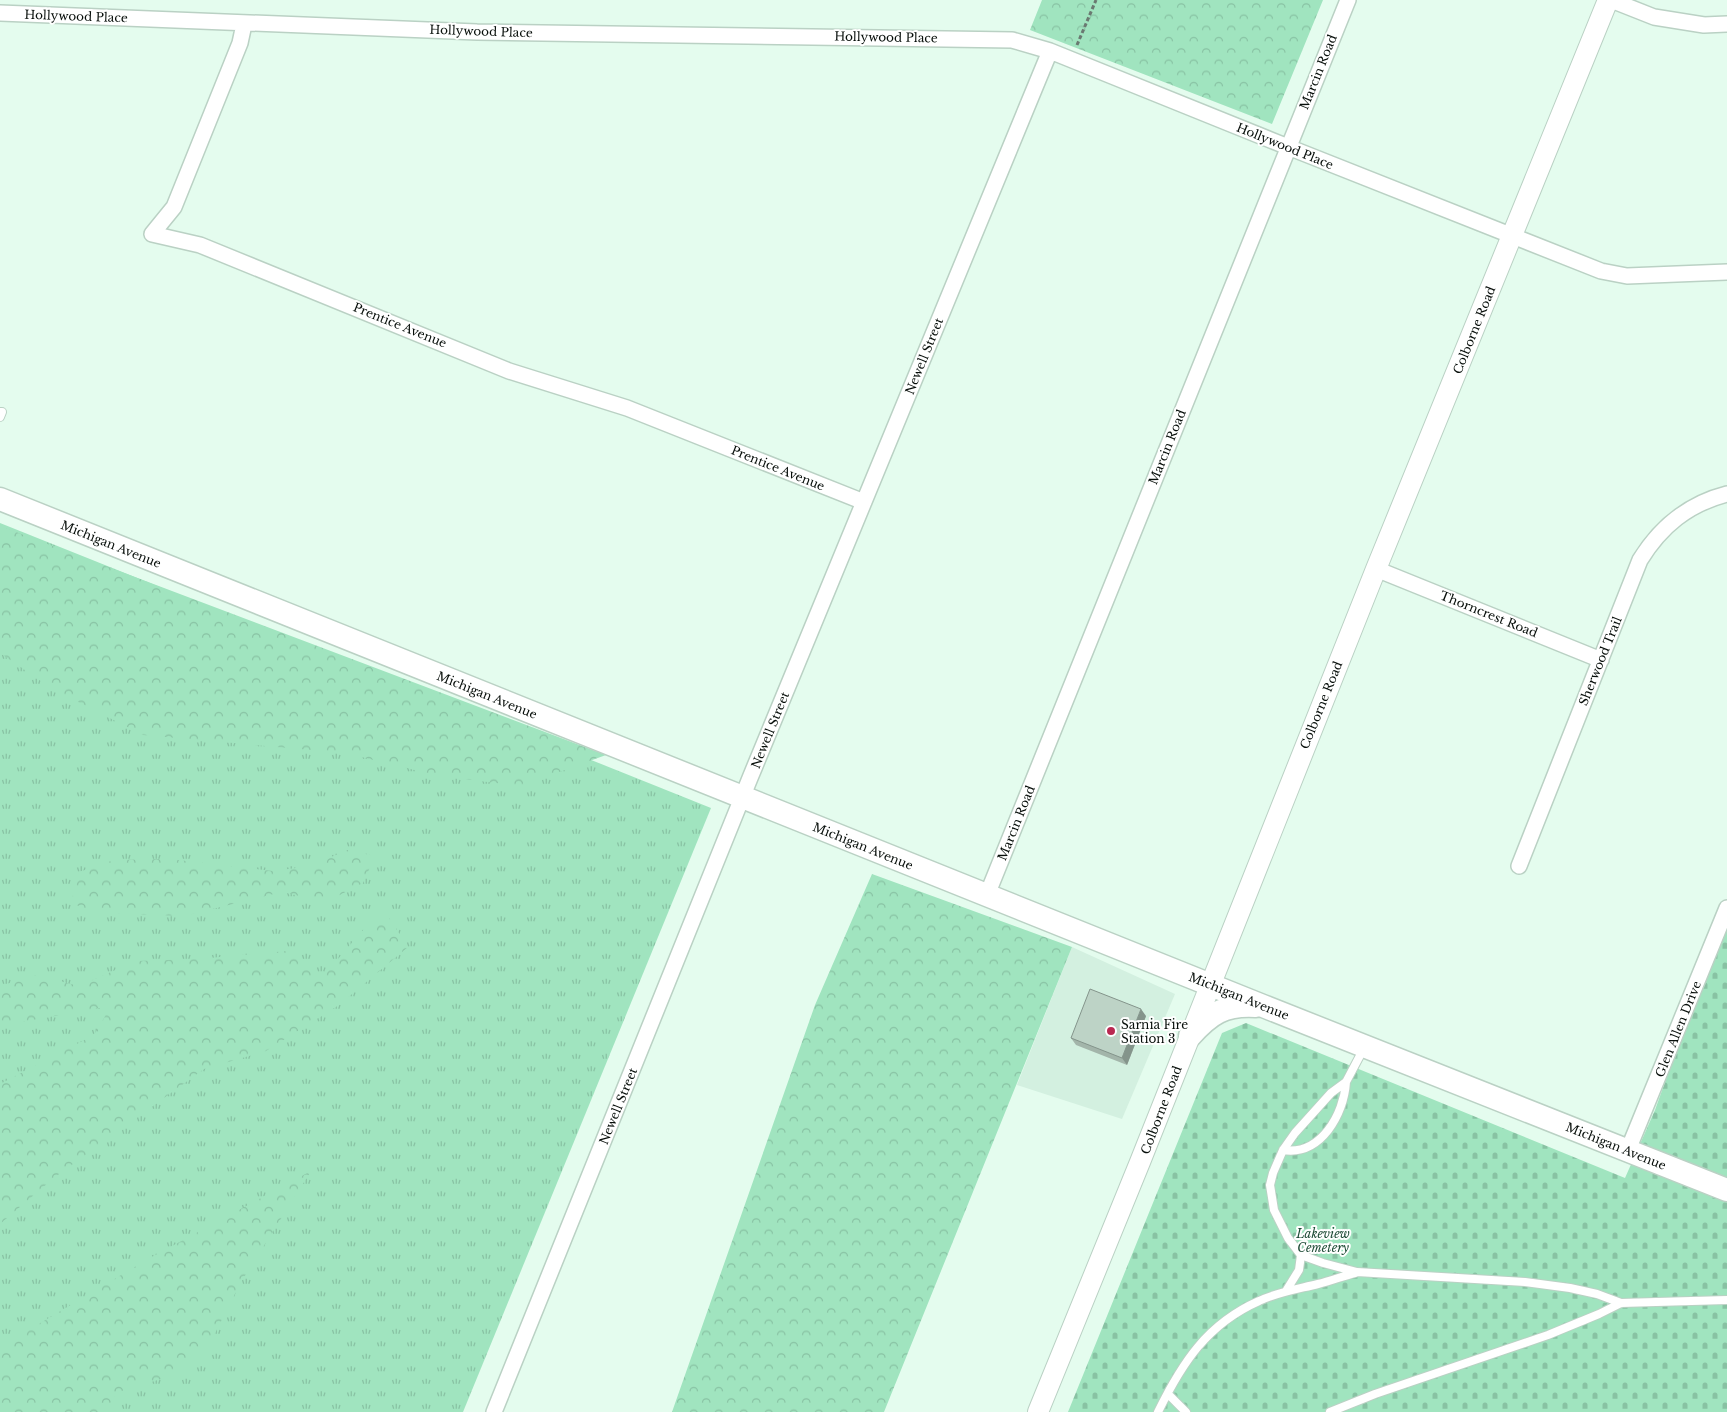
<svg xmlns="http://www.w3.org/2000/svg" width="1727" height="1412" font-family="'Libre Baskerville',serif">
<defs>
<pattern id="grass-tufts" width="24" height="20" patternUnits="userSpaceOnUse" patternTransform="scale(1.25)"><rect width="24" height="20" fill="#a0e4bf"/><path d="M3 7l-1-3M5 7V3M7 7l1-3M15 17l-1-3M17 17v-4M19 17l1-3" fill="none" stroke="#88c2a3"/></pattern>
<pattern id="forest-crowns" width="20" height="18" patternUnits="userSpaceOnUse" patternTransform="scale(1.25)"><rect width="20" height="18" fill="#a0e4bf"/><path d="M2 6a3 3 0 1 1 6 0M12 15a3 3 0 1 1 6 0" fill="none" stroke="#88c2a3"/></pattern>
<pattern id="cemetery-stones" width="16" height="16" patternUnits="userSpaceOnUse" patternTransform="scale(1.25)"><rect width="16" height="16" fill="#a0e4bf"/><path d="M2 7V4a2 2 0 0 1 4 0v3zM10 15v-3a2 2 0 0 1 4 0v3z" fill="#88c2a3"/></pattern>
</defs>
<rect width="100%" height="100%" fill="#e4fcee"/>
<path fill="#d3f0e0" d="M 1072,947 L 1175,994 L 1122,1119 L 1017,1085 Z"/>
<path fill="url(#grass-tufts)" d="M 0,523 L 711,808 L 463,1412 L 0,1412 Z"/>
<path fill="url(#forest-crowns)" d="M 1042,0 L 1323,0 L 1272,124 L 1030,30 Z
M 0,526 L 606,755 L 521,786 L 439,776 L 345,753 L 143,735 L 51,688 L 0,653 Z
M 347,850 L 375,856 L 363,883 L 326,902 L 282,892 L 184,916 L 97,913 L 71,903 L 79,872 L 114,860 L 169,859 L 273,871 L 311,866 Z
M 872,874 L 1072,947 L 884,1412 L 672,1412 L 815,1005 Z
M 384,910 L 408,947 L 339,1005 L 266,1051 L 204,1069 L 55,1177 L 0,1224 L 0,1084 L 94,1035 L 111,1006 L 10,1024 L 0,1029 L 0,986 L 36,975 L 79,986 L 136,961 L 198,959 L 287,951 L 321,979 L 361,932 Z
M 311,1171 L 241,1282 L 207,1349 L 181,1373 L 118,1392 L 104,1412 L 0,1412 L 0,1347 L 148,1259 Z"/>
<path fill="url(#cemetery-stones)" d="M 1727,909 L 1727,1412 L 1068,1412 L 1222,1033 L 1246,1023 L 1625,1178 L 1655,1110 Z"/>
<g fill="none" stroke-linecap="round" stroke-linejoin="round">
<defs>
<path id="service" d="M 0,412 L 2,412 L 0,417
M 1364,1048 L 1346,1082 L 1331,1093 L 1295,1133 L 1283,1150 L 1273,1173 L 1270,1185 L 1274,1210 L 1288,1238 L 1301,1255 L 1323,1263 L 1357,1272 L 1525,1282 L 1570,1288 L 1597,1294 L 1621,1303
M 1283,1150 C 1321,1156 1344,1114 1346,1082
M 1286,1291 L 1299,1270 L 1301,1255
M 1168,1394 L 1186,1412
M 1158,1412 C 1182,1363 1207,1324 1259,1301 C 1278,1292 1298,1289 1318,1284 C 1331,1281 1343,1276 1355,1273
M 1330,1412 L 1375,1394 L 1548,1335 L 1599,1314 L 1621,1303 L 1727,1300"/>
<path id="minor" d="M 1611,0 L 1654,17 L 1704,25 L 1727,24
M 0,13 L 477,32 L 1012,40 L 1050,51 L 1288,147 L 1601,271 L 1627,276 L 1727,272
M 243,23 L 243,29 L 240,43 L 174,207 L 152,234 L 200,245 L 509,371 L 627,408 L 864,502
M 1376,569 L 1601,660
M 1519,866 L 1640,560 C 1661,526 1688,504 1727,494
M 987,895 L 1348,0
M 1628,1150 L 1727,908
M 494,1412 L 750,778 L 1050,51"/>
<path id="tertiary" d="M 1038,1412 L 1140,1162 L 1376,569 L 1608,0"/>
<path id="secondary" d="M 0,499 L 1263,1006 L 1727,1190
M 1190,1036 C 1210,1014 1224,1004 1256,1006"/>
</defs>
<use href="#service" stroke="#bad1c4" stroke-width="10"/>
<use href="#minor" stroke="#bad1c4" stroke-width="18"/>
<use href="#tertiary" stroke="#bad1c4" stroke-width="22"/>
<use href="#secondary" stroke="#bad1c4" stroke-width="25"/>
<path stroke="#6a7971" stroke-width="3" stroke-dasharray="4 2.5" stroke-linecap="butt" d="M 1077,45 L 1096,0"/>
<use href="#service" stroke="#fff" stroke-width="8"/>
<use href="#minor" stroke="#fff" stroke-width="15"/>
<use href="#tertiary" stroke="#fff" stroke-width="20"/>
<use href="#secondary" stroke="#fff" stroke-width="22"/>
</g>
<path fill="#a3b5aa" d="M 1146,1016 L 1127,1065 L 1076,1045 L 1071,1038 Z"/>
<path fill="#84948b" d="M 1141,1009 L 1146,1016 L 1127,1065 L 1122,1058 Z"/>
<path fill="#bdd3c6" stroke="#84948b" d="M 1090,989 L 1141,1009 L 1122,1058 L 1071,1038 Z"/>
<circle fill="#b92851" stroke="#fff" stroke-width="2" cx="1111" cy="1031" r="5"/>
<g text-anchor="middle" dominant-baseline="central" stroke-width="4" stroke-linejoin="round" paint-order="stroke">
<g font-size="12" fill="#070e0a" stroke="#fff">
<text transform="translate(76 16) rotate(2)">Hollywood Place</text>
<text transform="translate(481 31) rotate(2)">Hollywood Place</text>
<text transform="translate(886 37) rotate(1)">Hollywood Place</text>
<text transform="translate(1318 72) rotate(-68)">Marcin Road</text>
<text transform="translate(1285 146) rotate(22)">Hollywood Place</text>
<text transform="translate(400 325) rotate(22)">Prentice Avenue</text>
<text transform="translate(1474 330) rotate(-68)">Colborne Road</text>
<text transform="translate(924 356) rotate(-68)">Newell Street</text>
<text transform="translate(1167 447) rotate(-68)">Marcin Road</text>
<text transform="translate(778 468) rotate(22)">Prentice Avenue</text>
<text transform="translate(111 544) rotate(22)">Michigan Avenue</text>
<text transform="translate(1489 614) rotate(22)">Thorncrest Road</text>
<text transform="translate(1600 661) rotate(-68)">Sherwood Trail</text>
<text transform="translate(487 695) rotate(22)">Michigan Avenue</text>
<text transform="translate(1321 705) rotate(-68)">Colborne Road</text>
<text transform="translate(770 730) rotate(-68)">Newell Street</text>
<text transform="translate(1016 823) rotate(-68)">Marcin Road</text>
<text transform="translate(863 846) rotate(22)">Michigan Avenue</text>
<text transform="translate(1239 996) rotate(22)">Michigan Avenue</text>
<text transform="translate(1678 1029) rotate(-68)">Glen Allen Drive</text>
<text transform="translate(618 1106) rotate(-68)">Newell Street</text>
<text transform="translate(1161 1110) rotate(-69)">Colborne Road</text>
<text transform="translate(1616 1146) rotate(22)">Michigan Avenue</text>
</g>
<g font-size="12" fill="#070e0a" stroke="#fff" text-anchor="start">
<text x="1121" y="1024">Sarnia Fire<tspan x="1121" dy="14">Station 3</tspan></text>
</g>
<g font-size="12" font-style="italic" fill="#1c4a34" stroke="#fff">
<text x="1323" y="1233">Lakeview<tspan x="1323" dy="14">Cemetery</tspan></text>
</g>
</g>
</svg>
